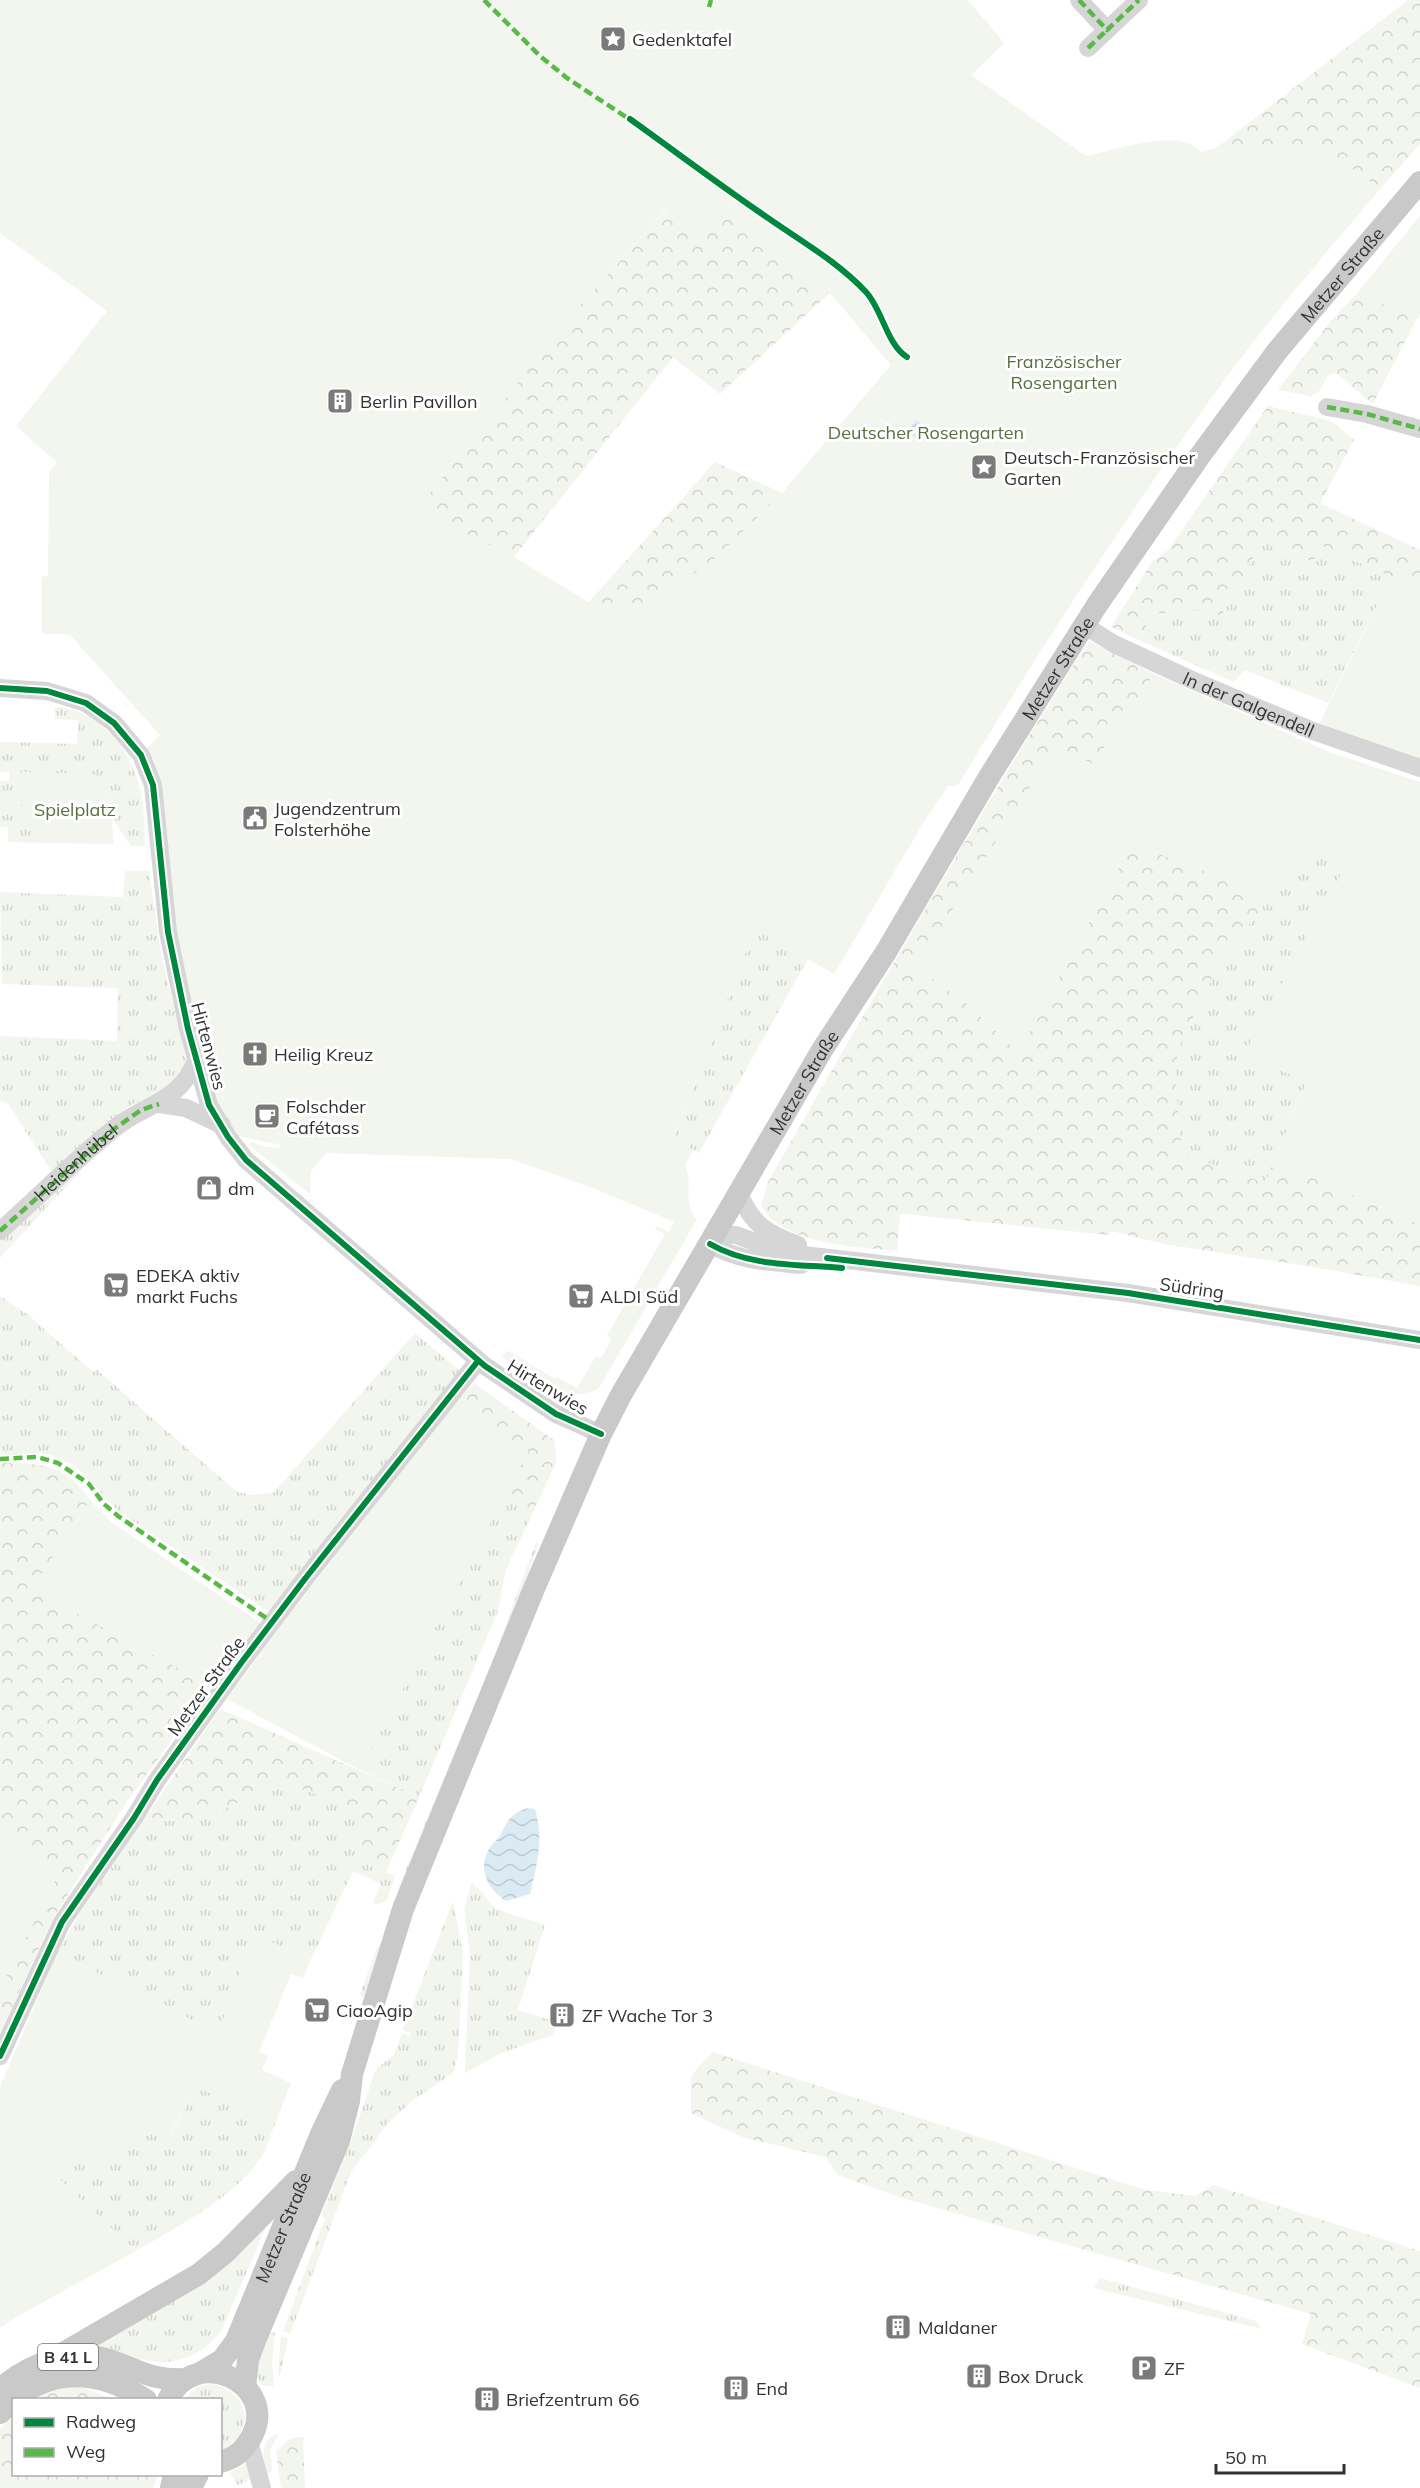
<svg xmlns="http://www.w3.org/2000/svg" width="1420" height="2488" font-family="Mulish,sans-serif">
<defs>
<pattern id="grass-tufts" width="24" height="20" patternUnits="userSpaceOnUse" patternTransform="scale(1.5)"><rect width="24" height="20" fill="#f2f6ee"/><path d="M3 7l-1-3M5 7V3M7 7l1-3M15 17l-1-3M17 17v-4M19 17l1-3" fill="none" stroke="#d0d3cd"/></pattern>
<pattern id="forest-crowns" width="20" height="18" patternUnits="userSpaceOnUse" patternTransform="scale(1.5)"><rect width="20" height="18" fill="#f2f6ee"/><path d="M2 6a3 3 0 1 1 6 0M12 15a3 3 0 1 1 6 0" fill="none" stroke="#d0d3cd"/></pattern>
<pattern id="water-waves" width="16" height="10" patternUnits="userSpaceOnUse" patternTransform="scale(1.5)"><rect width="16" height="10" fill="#dbebf3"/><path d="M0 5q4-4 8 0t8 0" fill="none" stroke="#bccad1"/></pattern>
</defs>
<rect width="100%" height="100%" fill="#fff"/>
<path fill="url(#grass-tufts)" d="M 1264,538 L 1313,562 L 1323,546 L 1391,577 L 1328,703 L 1245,670 L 1234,682 L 1139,640 L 1152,614 L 1205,609 L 1221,615 Z
M 55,707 C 98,709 128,746 139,785 C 145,805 144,826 145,846 L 131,846 L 112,818 L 112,800 L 94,774 L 0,772 L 0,742 L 77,744 L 78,720 L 55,719 Z
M 0,781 L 9,781 L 19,791 L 15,798 L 36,817 L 54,843 L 8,842 L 8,827 L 0,827 Z
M 1307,850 L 1345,868 L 1245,1054 L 1307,1081 L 1265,1183 L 1182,1155 L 1176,1087 L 1176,1064 L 1179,1047 L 1219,963 Z
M 125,871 L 149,871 L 161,954 L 188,1066 L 159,1094 L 133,1104 L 105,1123 L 52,1172 L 8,1104 L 0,1100 L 0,1036 L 117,1041 L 118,988 L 2,984 L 0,892 L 123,897 Z
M 755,928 L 808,959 L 699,1153 L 673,1139 Z
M 140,1120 L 84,1167 L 0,1258 L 0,1238 L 104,1144 Z
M 0,1296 L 27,1314 L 93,1372 L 96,1369 L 237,1492 L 252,1495 L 273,1493 L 415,1333 L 461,1372 L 269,1612 L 121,1513 C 94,1489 77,1455 37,1453 C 25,1452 12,1458 0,1454 Z
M 504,1497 L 534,1510 L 506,1569 L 498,1611 L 419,1797 L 360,1770 Z
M 536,1542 L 539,1543 L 510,1626 L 404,1883 L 397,1891 L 492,1662 Z
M 282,1782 L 360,1810 L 365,1827 L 357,1860 L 395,1876 L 386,1901 L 379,1904 L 373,1903 L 381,1884 L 353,1871 L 311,1959 L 254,1935 L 218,2033 L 57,1953 L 78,1916 L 145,1818 L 195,1823 Z
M 472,1882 L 496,1909 L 545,1925 L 518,2010 L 557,2022 L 553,2035 L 501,2053 L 465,2073 L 470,1953 L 464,1909 Z
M 453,1901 L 463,1953 L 458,2053 L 454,2072 L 411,2102 L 388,2123 L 351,2172 L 290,2334 L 283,2331 L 325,2218 L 321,2216 L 351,2142 L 374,2074 L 377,2068 L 394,2055 L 402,2033 L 410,2036 L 411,2033 L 403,2030 Z
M 382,1943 L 363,1998 L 360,1994 L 377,1948 Z
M 197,2087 L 275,2124 C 271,2133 268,2145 263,2154 C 237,2197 178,2226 136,2251 L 54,2174 L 70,2150 L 110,2145 L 124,2151 L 147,2123 L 171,2134 Z
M 270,2218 L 221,2331 C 203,2356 171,2368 142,2359 L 139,2362 L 116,2351 L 94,2344 Z
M 1100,2278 L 1256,2321 L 1262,2329 L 1094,2288 Z
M 267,2330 L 275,2333 L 272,2362 L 274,2387 L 262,2385 L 256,2375 Z
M 281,2336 L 288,2339 L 280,2376 L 278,2374 Z
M 211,2384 C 250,2391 257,2433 221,2450 L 220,2400 L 183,2400 L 197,2387 Z
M 278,2434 L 270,2451 L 272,2471 L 266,2475 C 263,2460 259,2439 278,2434 Z
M 249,2462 L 251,2479 L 238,2485 L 229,2473 Z"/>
<path fill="url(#forest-crowns)" d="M 1408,0 L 1420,0 L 1420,144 L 1380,189 L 1323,148 L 1201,152 L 1216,148 Z
M 668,208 L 722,214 L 830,293 L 720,394 L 673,357 L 514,557 L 427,515 L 431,491 L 580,305 Z
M 1358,292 L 1416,320 L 1373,404 L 1336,373 L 1329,374 L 1319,391 L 1311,396 L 1278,390 L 1330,322 Z
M 1268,406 L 1331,421 L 1354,440 L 1320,503 L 1420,550 L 1420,590 L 1323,546 L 1313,562 L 1264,538 L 1221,616 L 1205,609 L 1152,614 L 1139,640 L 1111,627 L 1152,562 L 1169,549 Z
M 715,462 L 782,493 L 714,560 L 662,595 L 634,609 L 607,613 L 588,603 Z
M 1089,641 L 1154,674 L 1093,764 L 1057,746 L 916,967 L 966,1003 L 1018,1052 L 1132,844 L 1219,876 L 1266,904 L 1307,850 L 1219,963 L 1179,1047 L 1176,1064 L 1176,1087 L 1182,1154 L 1265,1183 L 1274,1161 L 1420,1225 L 1420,1286 L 1313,1267 L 1164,1244 L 1111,1231 L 1109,1235 L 905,1214 L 900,1214 L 897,1251 C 858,1247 782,1245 761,1205 L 768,1182 C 872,1000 976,817 1089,641 Z
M 474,1383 L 555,1441 L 556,1462 L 534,1510 L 504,1497 L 528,1452 L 456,1402 Z
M 3,1463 C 45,1464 63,1463 90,1500 L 32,1589 L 211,1686 L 126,1803 L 53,1918 L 0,2033 L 0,1989 L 61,1869 L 0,1835 L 0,1464 Z
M 220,1709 L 419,1797 L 386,1872 L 357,1860 L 365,1827 L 360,1810 L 282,1782 L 195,1823 L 145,1818 Z
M 712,2052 L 1145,2190 L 1195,2196 L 1213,2185 L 1420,2251 L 1420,2388 L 1302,2344 L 1311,2314 L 902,2198 L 838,2175 L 826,2157 L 742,2137 L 691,2113 L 691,2076 Z
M 63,2387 L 81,2387 L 113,2399 L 32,2400 Z
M 13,2415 L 14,2474 L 158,2475 L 153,2488 L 0,2488 L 0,2429 Z
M 298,2437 L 303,2438 L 305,2488 L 281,2488 L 276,2451 L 288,2440 Z"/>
<path fill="#f2f6ee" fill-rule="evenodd" d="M 0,0 L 968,0 L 1004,43 L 971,75 L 1086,156 C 1117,150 1178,126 1201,152 L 1323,148 L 1380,189 C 1324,255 1268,320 1217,390 C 1125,518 1039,650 958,785 L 948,786 L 925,820 L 834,974 L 755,929 L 673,1138 L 693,1150 L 685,1165 C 694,1183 681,1202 697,1219 L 599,1388 C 569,1408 527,1373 502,1357 L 506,1352 L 509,1351 L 555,1379 L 557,1377 L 577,1388 L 596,1356 L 601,1358 L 612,1339 L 607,1336 L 665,1234 L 655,1229 L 656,1226 L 669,1232 L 674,1222 L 598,1190 L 511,1159 L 326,1153 L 311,1171 L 310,1194 L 249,1145 L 250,1142 L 267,1147 L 280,1148 L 281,1144 C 262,1144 246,1134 228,1137 L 209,1105 L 141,755 L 160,735 L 70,635 L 42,633 L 42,577 L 48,576 L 49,473 L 57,462 L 16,426 L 107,311 L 0,233 ZM 667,208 L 695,238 L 722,214 L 830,293 L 891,365 L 782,493 L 714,560 L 662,595 L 634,609 L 607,613 L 514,557 L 427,515 L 431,491 L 580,305 Z
M 1420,216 L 1420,315 L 1416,320 L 1358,292 Z
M 1391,577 L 1420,590 L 1420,761 L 1319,724 Z
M 1154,674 L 1329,752 L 1420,782 L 1420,1225 L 1274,1161 L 1307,1082 L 1244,1054 L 1344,868 L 1307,850 L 1266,904 L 1219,876 L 1132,844 L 1018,1052 L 966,1003 L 916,967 L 1057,746 L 1093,764 Z
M 9,772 L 94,774 L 112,801 L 113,844 L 54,843 L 36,817 L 15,798 L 19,791 L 9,781 Z
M 456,1402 L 528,1452 L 360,1770 L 227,1699 L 279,1628 Z
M 90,1500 L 111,1522 L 260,1623 L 211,1686 L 32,1589 Z
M 0,1835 L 61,1869 L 0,1989 Z
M 254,1935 L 311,1959 L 303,1978 L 291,1974 L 259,2052 L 268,2056 L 262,2070 L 291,2083 L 275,2124 L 197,2087 L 170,2134 L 147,2123 L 124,2152 L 109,2145 L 94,2167 L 70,2150 L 54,2174 L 136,2251 L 16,2317 L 0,2328 L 0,2087 L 57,1953 L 218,2033 Z"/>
<path fill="url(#water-waves)" d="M 916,420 L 927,429 L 918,440 L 907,431 Z
M 528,1808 L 535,1809 C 544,1838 537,1865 530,1894 L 506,1901 C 487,1889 476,1868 491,1846 C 493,1842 497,1840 500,1836 C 507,1821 511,1813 528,1808 Z"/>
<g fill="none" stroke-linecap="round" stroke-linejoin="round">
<g stroke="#d6d6d6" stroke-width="18">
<path d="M 1079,0 L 1107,30 L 1139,0"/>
<path d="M 1088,48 L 1107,30"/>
<path d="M 1327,407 L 1367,414 L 1420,429"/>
<path id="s1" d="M 1084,625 L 1114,644 L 1192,680 L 1313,731 L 1420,768"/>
<path d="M 0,688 L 47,691 L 86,703 L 114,723 L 141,755 L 153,785 L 168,932 L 188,1029 L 209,1105 L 228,1137 L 246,1160 L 485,1366 L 556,1414 L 601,1434"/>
<path d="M 159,1104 L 186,1108 L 222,1125"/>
<path d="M 739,1194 C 753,1225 766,1233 798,1245"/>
<path id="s2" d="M 0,1231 C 38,1197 74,1161 113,1129 C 144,1104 181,1102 196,1060"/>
<path d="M 716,1234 L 736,1235 L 766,1246 L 804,1255 L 1128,1293 L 1420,1340"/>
<path d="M 710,1244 C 739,1261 768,1262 801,1265"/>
<path d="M 0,2056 L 62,1922 L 134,1818 L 157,1780 L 241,1663 L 304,1580 L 478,1361"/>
<path d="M 249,2441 L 262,2488"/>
</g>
<g stroke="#c9c9c9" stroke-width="22">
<path d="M 53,2359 L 199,2274 L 226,2252 L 296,2181"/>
<path id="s3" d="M 202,2372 L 222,2360 L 236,2341 L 321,2134 L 342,2090"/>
<path id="s4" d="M 245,2387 L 248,2360 L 254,2343 L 339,2141 L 349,2101 L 352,2074 L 403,1909 L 533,1591 L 601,1434 L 621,1395 L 822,1050 L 886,952 L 989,777 L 1097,605 L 1199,457 L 1278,350 L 1420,182"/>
<path d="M 0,2389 C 29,2364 69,2348 106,2359 C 138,2369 150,2381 186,2379"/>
<path d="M 168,2400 C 195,2343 279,2384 252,2436 C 244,2450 236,2458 220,2462"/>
<path d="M 0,2413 C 44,2366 94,2366 146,2400"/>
<path d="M 171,2488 L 174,2474"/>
<path d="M 191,2488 L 198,2474"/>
</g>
<path stroke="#58b947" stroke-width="4.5" stroke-dasharray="9 4.5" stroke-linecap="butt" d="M 484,0 L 540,56 L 567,78 L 635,123
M 1079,0 L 1107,30 L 1139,0
M 709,7 L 711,0
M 1088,48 L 1107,30
M 1327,407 L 1367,414 L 1420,429
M 0,1231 L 114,1129 L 141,1110 L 159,1104
M 0,1459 L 37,1457 L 58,1463 L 89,1484 L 104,1504 L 118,1516 L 272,1622"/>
<defs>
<path id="cycleway" d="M 630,119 C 676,152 721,186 768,218 C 801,241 838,262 866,292 C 882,309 887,345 907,357
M 0,688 L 47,691 L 86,703 L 114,723 L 141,755 L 153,785 L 168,932 L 188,1029 L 209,1105 L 228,1137 L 246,1160 L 485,1366 L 556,1414 L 601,1434
M 710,1244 C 750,1267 797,1264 842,1268
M 827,1258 L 1128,1293 L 1420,1340
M 0,2056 L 62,1922 L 134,1818 L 157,1780 L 241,1663 L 304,1580 L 478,1361"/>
</defs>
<use href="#cycleway" stroke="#fff" stroke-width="10"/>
<use href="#cycleway" stroke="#00873e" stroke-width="6"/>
</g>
<defs>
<symbol id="sight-square" viewBox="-11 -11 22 22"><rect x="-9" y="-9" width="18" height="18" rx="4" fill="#7a7a7a" stroke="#fff"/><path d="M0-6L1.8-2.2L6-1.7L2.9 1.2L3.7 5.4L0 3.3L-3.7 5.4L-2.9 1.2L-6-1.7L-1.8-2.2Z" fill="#fff"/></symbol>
<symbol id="building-square" viewBox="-11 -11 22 22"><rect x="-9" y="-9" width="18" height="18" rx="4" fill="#7a7a7a" stroke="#fff"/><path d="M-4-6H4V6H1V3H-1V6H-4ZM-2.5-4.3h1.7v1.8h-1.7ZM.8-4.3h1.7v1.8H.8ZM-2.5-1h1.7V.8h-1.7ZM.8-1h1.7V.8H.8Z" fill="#fff"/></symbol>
<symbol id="civic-square" viewBox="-11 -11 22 22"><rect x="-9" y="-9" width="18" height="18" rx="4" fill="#7a7a7a" stroke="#fff"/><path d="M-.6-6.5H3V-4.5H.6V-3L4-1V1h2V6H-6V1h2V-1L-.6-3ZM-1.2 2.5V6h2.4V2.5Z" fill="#fff"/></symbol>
<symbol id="church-square" viewBox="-11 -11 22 22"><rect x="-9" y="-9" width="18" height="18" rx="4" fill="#7a7a7a" stroke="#fff"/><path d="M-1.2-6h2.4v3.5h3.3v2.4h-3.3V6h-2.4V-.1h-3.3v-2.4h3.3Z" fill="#fff"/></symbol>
<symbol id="cafe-square" viewBox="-11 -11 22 22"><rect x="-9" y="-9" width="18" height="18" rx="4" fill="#7a7a7a" stroke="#fff"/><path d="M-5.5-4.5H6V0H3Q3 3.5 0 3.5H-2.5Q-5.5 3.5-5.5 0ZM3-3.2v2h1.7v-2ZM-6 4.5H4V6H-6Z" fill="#fff"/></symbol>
<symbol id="shop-square" viewBox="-11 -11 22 22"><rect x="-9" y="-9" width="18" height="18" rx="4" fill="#7a7a7a" stroke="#fff"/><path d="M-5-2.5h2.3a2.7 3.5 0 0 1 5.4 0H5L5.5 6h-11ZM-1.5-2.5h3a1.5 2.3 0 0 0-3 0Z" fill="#fff"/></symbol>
<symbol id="supermarket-square" viewBox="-11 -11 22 22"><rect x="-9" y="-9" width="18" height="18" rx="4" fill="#7a7a7a" stroke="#fff"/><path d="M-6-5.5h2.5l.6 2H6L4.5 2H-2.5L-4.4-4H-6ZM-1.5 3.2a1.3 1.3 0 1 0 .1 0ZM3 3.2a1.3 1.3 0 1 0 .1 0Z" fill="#fff"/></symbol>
<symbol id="parking-square" viewBox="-11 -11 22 22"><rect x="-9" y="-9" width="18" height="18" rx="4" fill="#7a7a7a" stroke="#fff"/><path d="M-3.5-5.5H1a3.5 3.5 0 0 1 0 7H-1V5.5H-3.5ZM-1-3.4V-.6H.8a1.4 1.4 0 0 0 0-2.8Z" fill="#fff"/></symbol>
</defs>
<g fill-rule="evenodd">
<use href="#sight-square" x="598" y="24" width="30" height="30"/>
<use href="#building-square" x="325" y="386" width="30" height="30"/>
<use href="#sight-square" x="969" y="452" width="30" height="30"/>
<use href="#civic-square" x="240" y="803" width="30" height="30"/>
<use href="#church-square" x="240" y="1039" width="30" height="30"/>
<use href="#cafe-square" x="252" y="1101" width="30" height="30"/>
<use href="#shop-square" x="194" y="1173" width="30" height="30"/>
<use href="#supermarket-square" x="101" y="1270" width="30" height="30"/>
<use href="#supermarket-square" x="566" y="1281" width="30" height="30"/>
<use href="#supermarket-square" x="302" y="1995" width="30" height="30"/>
<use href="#building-square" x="547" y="2000" width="30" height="30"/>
<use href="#building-square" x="883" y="2312" width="30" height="30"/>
<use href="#parking-square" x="1129" y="2353" width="30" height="30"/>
<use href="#building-square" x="964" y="2361" width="30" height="30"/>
<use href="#building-square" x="721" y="2373" width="30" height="30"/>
<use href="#building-square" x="472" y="2384" width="30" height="30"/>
</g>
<g text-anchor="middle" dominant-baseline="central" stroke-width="6" stroke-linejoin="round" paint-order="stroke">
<rect fill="#fff" stroke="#707070" stroke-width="1.5" x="38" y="2344" width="60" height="26" rx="4.5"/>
<g font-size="16" font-weight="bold" fill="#323232">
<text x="68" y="2357">B 41 L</text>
</g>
<g font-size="18" fill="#323232" stroke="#fff" text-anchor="start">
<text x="632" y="39">Gedenktafel</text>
<text x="360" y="401">Berlin Pavillon</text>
<text x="1004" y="457">Deutsch-Französischer<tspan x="1004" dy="21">Garten</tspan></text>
<text x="274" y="808">Jugendzentrum<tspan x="274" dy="21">Folsterhöhe</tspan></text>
<text x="274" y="1054">Heilig Kreuz</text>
<text x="286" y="1106">Folschder<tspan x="286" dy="21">Cafétass</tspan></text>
<text x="228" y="1188">dm</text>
<text x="136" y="1275">EDEKA aktiv<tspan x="136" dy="21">markt Fuchs</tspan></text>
<text x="600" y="1296">ALDI Süd</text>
<text x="336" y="2010">CiaoAgip</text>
<text x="582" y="2015">ZF Wache Tor 3</text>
<text x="918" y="2327">Maldaner</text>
<text x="1164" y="2368">ZF</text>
<text x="998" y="2376">Box Druck</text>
<text x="756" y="2388">End</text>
<text x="506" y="2399">Briefzentrum 66</text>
</g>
<g font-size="18" fill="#323232" stroke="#fff">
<text stroke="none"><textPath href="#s4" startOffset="2398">Metzer Straße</textPath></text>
<text stroke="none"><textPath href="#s4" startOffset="1912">Metzer Straße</textPath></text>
<text stroke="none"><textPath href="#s1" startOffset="183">In der Galgendell</textPath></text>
<text transform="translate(209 1046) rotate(75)">Hirtenwies</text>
<text stroke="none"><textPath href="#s4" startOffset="1426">Metzer Straße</textPath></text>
<text stroke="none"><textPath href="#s2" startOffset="102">Heidenhübel</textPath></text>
<text transform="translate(1192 1288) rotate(8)">Südring</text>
<text transform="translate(548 1387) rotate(31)">Hirtenwies</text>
<text transform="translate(206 1686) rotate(-54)">Metzer Straße</text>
<text stroke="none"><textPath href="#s3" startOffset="170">Metzer Straße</textPath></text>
</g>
<g font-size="18" fill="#57703c" stroke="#fff">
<text x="1064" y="361">Französischer<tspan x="1064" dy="21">Rosengarten</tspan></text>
<text x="926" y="432">Deutscher Rosengarten</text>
<text x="75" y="809">Spielplatz</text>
</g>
</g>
<rect x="12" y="2398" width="210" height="78" fill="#ffffff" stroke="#adadad" stroke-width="1.5"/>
<rect x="24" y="2418" width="30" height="9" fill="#00873e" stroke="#adadad" stroke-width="1.5"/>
<text x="66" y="2428" font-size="18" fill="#323232">Radweg</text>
<rect x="24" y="2448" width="30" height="9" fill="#58b947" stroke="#adadad" stroke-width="1.5"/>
<text x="66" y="2458" font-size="18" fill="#323232">Weg</text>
<path d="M1216 2464v9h128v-9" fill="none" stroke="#323232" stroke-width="3"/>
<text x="1225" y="2464" font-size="18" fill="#323232" stroke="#ffffff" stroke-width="4.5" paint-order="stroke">50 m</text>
</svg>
